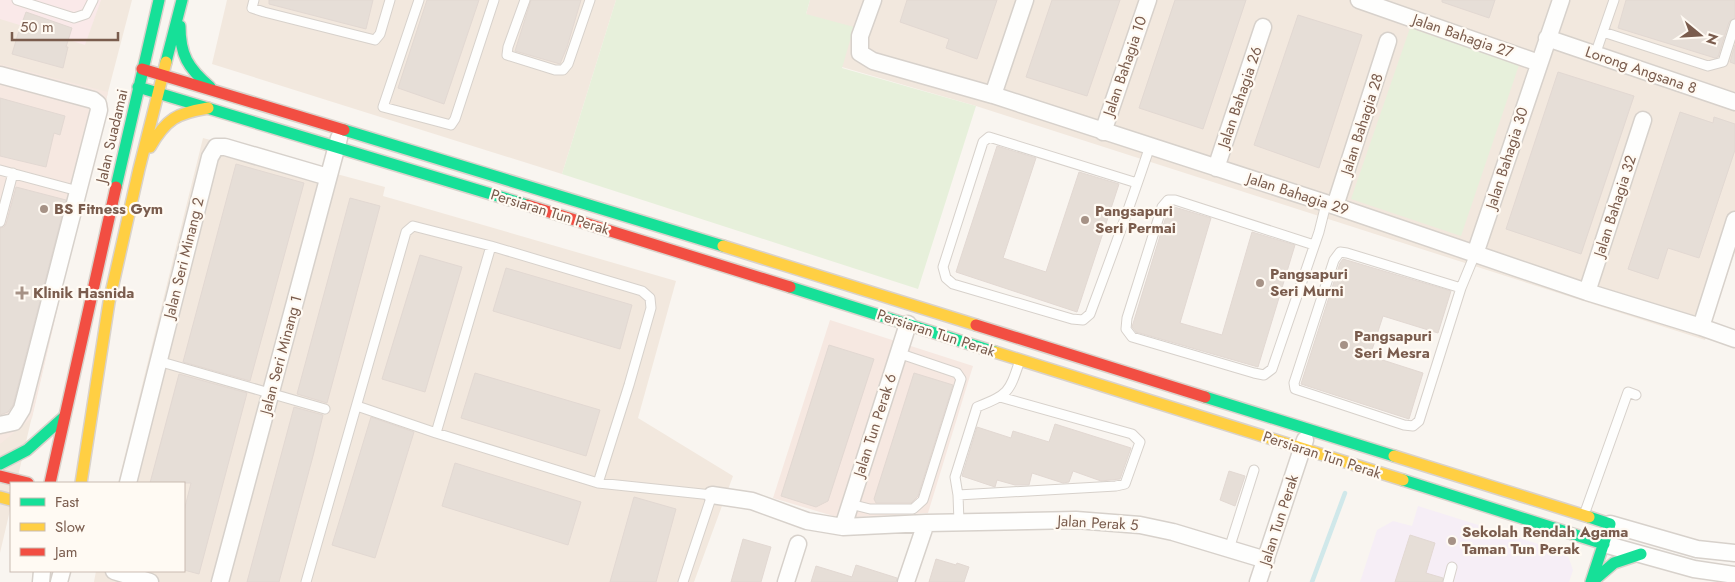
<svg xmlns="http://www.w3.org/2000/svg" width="1735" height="582" font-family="Jost,sans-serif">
<rect width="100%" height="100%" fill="#f9f5f0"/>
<path fill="#f2e8de" d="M 0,0 L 132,0 L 108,92 L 0,553 Z
M 227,0 L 616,0 L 562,174 L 212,64 Z
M 810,0 L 1735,0 L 1735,252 L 1705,340 L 976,106 L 842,67 L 806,14 Z
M 203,138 L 385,187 L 383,196 L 676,281 L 638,418 L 733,476 L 694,582 L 94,582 L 96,571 L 184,571 L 184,483 L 118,483 Z"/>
<path fill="#f6e8e1" d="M 0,64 L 108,92 L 32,418 L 0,444 Z
M 830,320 L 973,366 L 928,513 L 840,518 L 773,498 Z"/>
<path fill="#f6eef6" d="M 1418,506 L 1567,553 L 1573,570 L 1569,582 L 1360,582 L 1377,530 L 1393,521 L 1412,526 Z"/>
<path fill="#fae9e9" d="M 0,0 L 101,0 L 85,45 L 0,19 Z"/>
<path fill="#e7f0db" d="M 616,0 L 810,0 L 806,14 L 854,27 L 842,68 L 976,106 L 918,289 L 562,174 Z
M 1410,28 L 1519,65 L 1461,236 L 1351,199 Z"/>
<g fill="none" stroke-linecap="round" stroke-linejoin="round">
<path stroke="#d0e8ea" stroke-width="4.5" d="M 1312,582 L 1345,493"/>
</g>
<path fill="#e6ded7" stroke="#e2d8d2" d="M 269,0 L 373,0 L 366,29 L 269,4 Z
M 427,0 L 479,0 L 444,104 L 398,88 Z
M 531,0 L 581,0 L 567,47 L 560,64 L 515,51 Z
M 907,0 L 997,0 L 977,59 L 946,48 L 949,39 L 900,22 Z
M 1052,0 L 1120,0 L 1087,96 L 1026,77 Z
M 1175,0 L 1246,0 L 1203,129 L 1139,108 Z
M 1442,0 L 1495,0 L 1489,18 L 1442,2 Z
M 1626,0 L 1735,0 L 1735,18 L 1729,22 L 1718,57 L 1715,58 L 1618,28 Z
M 26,12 L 72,28 L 66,47 L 68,47 L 63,68 L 12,54 L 18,34 Z
M 1298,15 L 1362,35 L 1319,168 L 1254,145 Z
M 1735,45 L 1735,64 L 1730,62 Z
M 1558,72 L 1634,96 L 1581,254 L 1506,229 Z
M 0,98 L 65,116 L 60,135 L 54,133 L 46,167 L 0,156 Z
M 1680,112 L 1713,123 L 1714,117 L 1735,124 L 1735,150 L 1699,258 L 1668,248 L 1658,279 L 1628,269 Z
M 997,146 L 1036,158 L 1003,258 L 1046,272 L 1079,172 L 1119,184 L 1077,312 L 956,272 Z
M 236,164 L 304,183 L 250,381 L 183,362 Z
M 16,187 L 66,200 L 13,405 L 8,412 L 0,415 L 0,228 L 4,227 L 6,224 Z
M 350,198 L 380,206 L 327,403 L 297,394 Z
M 1171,206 L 1211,218 L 1180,323 L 1222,335 L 1252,232 L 1295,245 L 1258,367 L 1136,332 L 1132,327 L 1168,210 Z
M 420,255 L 462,267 L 425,392 L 382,379 Z
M 1343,259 L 1451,291 L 1438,333 L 1383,316 L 1370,356 L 1423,373 L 1409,419 L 1301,384 L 1340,263 Z
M 506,268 L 632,305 L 620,349 L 493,311 Z
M 829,345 L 874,359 L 828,501 L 816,507 L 781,496 Z
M 475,373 L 600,410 L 586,456 L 461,418 Z
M 914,373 L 953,385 L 918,496 L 911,503 L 876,503 L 874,499 Z
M 179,374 L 247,393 L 199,574 L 184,570 L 184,511 L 191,483 L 150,483 Z
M 294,407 L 323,415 L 313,456 L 279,582 L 247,582 Z
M 371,417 L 414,432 L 375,558 L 332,545 Z
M 1055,424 L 1131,448 L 1120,479 L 1101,481 L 1073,471 L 1069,482 L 1063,483 L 1032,473 L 1029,485 L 1015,485 L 997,480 L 995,487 L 962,476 L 977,427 L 1011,438 L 1013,431 L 1049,442 Z
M 455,463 L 581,502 L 568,545 L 442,506 Z
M 1229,471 L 1245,476 L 1235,506 L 1220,500 Z
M 634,497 L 676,509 L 656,582 L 610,582 Z
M 1410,535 L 1435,543 L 1426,573 L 1443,578 L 1442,582 L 1395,582 Z
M 743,539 L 771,547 L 761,582 L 731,582 Z
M 936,559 L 956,565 L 957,563 L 969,567 L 964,582 L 929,582 Z
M 856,565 L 897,578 L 896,582 L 811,582 L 816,566 L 852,577 Z"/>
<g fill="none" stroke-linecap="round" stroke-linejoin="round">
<defs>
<path id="lane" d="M 17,0 L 74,18 L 86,14 L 93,0
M 254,0 L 252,8 L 264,12 L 375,40 L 380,34 L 390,0
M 419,0 L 383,107 L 451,125 L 455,119 L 494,0
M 525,0 L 508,47 L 507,55 L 555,70 L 563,70 L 568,64 L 590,0
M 1603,32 L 1708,66 L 1723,62 L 1735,24
M 1595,55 L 1614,0
M 0,170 L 78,191
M 1137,183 L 989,137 L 983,142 L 943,267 L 946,278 L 953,284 L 1072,319 L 1083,320 L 1090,314 C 1111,258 1131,203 1150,146
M 0,222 L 13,173
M 1314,245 L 1175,200 L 1168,200 L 1162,207 L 1127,318 L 1126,329 L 1132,337 L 1254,373 L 1264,375 L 1272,369 L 1319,232 L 1326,204
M 1461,288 L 1347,253 L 1340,252 L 1334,260 L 1294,383 L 1295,389 L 1404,425 L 1413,426 L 1419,421 L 1461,288 L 1475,254
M 158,361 L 325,409
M 357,406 L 436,433 L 598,483 L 712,495 L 683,582
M 436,433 L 491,246
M 958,495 L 1116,486 L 1125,484 L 1140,442 L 1132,434 L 1000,397
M 850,504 L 870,509 L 913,509 L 923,500 L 961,379 L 957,373 L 898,353
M 1584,515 L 1628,392 L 1636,395
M 959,522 L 958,495 L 955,477 L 977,407 C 1009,394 1009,393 1020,360
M 1229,549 L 1254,470
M 306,582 L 406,232 L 413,226 L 491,246 L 642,291 L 650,298 L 651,308 L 629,385 L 598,483
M 1448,582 L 1452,567"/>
<path id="street" d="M 873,0 L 860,36 L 860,53 L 873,61 L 993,95 L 1335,206 L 1587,292 L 1701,327 L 1735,339
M 1359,0 L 1539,63
M 1547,38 L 1735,102
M 0,75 L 93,100 L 98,104 L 99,110 L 22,409 L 14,422 L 0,425
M 993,95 L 1025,0
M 1103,132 L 1148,0
M 1216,168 L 1263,27
M 1335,206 L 1388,41
M 1475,254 L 1561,0
M 1587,292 L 1643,120
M 1701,327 L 1735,220
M 128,483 L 210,157 L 216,147 L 225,147 L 328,177
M 712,495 L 752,501 L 807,521 L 843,527 L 926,523 L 1076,520 L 1140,525 L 1173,532 L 1266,560
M 1610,524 L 1697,549 L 1735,553
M 843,527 L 908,324
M 1604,544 L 1694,569 L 1735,575
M 114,571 L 150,582
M 41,582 L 42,571
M 59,582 L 62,571
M 220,582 L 339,138
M 786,582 L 798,544
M 906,582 L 926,523
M 1258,582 L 1305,440"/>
<path id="fast" d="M 180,26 C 180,55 188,68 210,87
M 166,62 L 182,0
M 138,87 L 527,205
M 344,130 L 723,246
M 116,187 L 159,0
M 790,287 L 995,352
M 1205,397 L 1394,456
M 0,464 L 27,450 L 64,417
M 1403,480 L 1604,544
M 1589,517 L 1610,524 L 1591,582
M 1592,582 L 1614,563 L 1641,554"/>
<path id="slow" d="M 150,147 C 166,119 177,113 208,108
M 723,246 L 976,325
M 995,352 L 1403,480
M 1394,456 L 1589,517
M 81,483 L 109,302 L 139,169 L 166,62
M 0,497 L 11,500"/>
<path id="jam" d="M 142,69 L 344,130
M 527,205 L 790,287
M 976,325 L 1205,397
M 0,476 L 28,483
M 50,483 L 116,187"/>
</defs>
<use href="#lane" stroke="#d7d1cb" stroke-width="11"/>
<use href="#street" stroke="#d7d1cb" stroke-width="19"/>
<use href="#fast" stroke="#d9d2cb" stroke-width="14"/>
<use href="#slow" stroke="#d9d2cb" stroke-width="14"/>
<use href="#jam" stroke="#d9d2cb" stroke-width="14"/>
<use href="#lane" stroke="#fefefd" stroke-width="9"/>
<use href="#street" stroke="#fefefd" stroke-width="16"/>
<use href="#fast" stroke="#16e098" stroke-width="11"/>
<use href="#slow" stroke="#ffcf43" stroke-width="11"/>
<use href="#jam" stroke="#f24e42" stroke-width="11"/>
</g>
<g fill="#a69286" stroke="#fffaf3" stroke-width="2">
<circle cx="44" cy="209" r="5"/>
<circle cx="1085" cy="220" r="5"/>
<circle cx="1260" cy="283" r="5"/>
<path d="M19.5 285.5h5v5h5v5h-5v5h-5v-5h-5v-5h5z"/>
<circle cx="1344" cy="345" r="5"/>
<circle cx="1452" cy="541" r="5"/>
</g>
<g text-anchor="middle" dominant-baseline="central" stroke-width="4.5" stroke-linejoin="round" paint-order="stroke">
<g font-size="15" fill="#7a5c4d" stroke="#fffaf3">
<text transform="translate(1463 36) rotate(19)">Jalan Bahagia 27</text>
<text transform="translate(1125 66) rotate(-71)">Jalan Bahagia 10</text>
<text transform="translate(1641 70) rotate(19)">Lorong Angsana 8</text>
<text transform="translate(1240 97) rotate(-71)">Jalan Bahagia 26</text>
<text transform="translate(1362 124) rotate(-72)">Jalan Bahagia 28</text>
<text transform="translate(112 136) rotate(-77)">Jalan Suadamai</text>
<text transform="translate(1507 158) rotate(-72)">Jalan Bahagia 30</text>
<text transform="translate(1298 194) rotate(18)">Jalan Bahagia 29</text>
<text transform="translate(1615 206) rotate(-72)">Jalan Bahagia 32</text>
<text transform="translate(550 212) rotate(17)">Persiaran Tun Perak</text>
<text transform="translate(184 258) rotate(-76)">Jalan Seri Minang 2</text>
<text transform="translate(936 333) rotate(18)">Persiaran Tun Perak</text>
<text transform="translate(281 355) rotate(-75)">Jalan Seri Minang 1</text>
<text transform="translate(875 425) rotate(-72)">Jalan Tun Perak 6</text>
<text transform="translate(1322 455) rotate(18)">Persiaran Tun Perak</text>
<text transform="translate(1279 520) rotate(-72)">Jalan Tun Perak</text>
<text transform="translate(1098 523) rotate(3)">Jalan Perak 5</text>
</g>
<g font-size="15" font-weight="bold" fill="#7a5c4d" stroke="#fffaf3" text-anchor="start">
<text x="54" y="209">BS Fitness Gym</text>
<text x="1095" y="211">Pangsapuri<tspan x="1095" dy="17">Seri Permai</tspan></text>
<text x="1270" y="274">Pangsapuri<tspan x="1270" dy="17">Seri Murni</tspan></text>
<text x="33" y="293">Klinik Hasnida</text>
<text x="1354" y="336">Pangsapuri<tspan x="1354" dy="17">Seri Mesra</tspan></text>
<text x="1462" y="532">Sekolah Rendah Agama<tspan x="1462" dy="17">Taman Tun Perak</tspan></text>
</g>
</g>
<rect x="10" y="482" width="175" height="90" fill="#fffaf3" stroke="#cabbb1"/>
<rect x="20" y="498" width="25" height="8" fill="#16e098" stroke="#cabbb1"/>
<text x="55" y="507" font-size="15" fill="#7a5c4d">Fast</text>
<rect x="20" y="523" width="25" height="8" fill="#ffcf43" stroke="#cabbb1"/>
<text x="55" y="532" font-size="15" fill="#7a5c4d">Slow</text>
<rect x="20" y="548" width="25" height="8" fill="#f24e42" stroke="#cabbb1"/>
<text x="55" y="557" font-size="15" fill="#7a5c4d">Jam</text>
<g transform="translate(1700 35) rotate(108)" stroke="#fffaf3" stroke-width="4" paint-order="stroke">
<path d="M0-4L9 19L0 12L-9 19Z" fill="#7a5c4d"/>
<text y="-8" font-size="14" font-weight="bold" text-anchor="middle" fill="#7a5c4d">N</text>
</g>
<path d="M12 32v8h106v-8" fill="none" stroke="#7a5c4d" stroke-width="2.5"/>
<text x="20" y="32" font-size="15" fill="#7a5c4d" stroke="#fffaf3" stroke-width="4" paint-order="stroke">50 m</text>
</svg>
